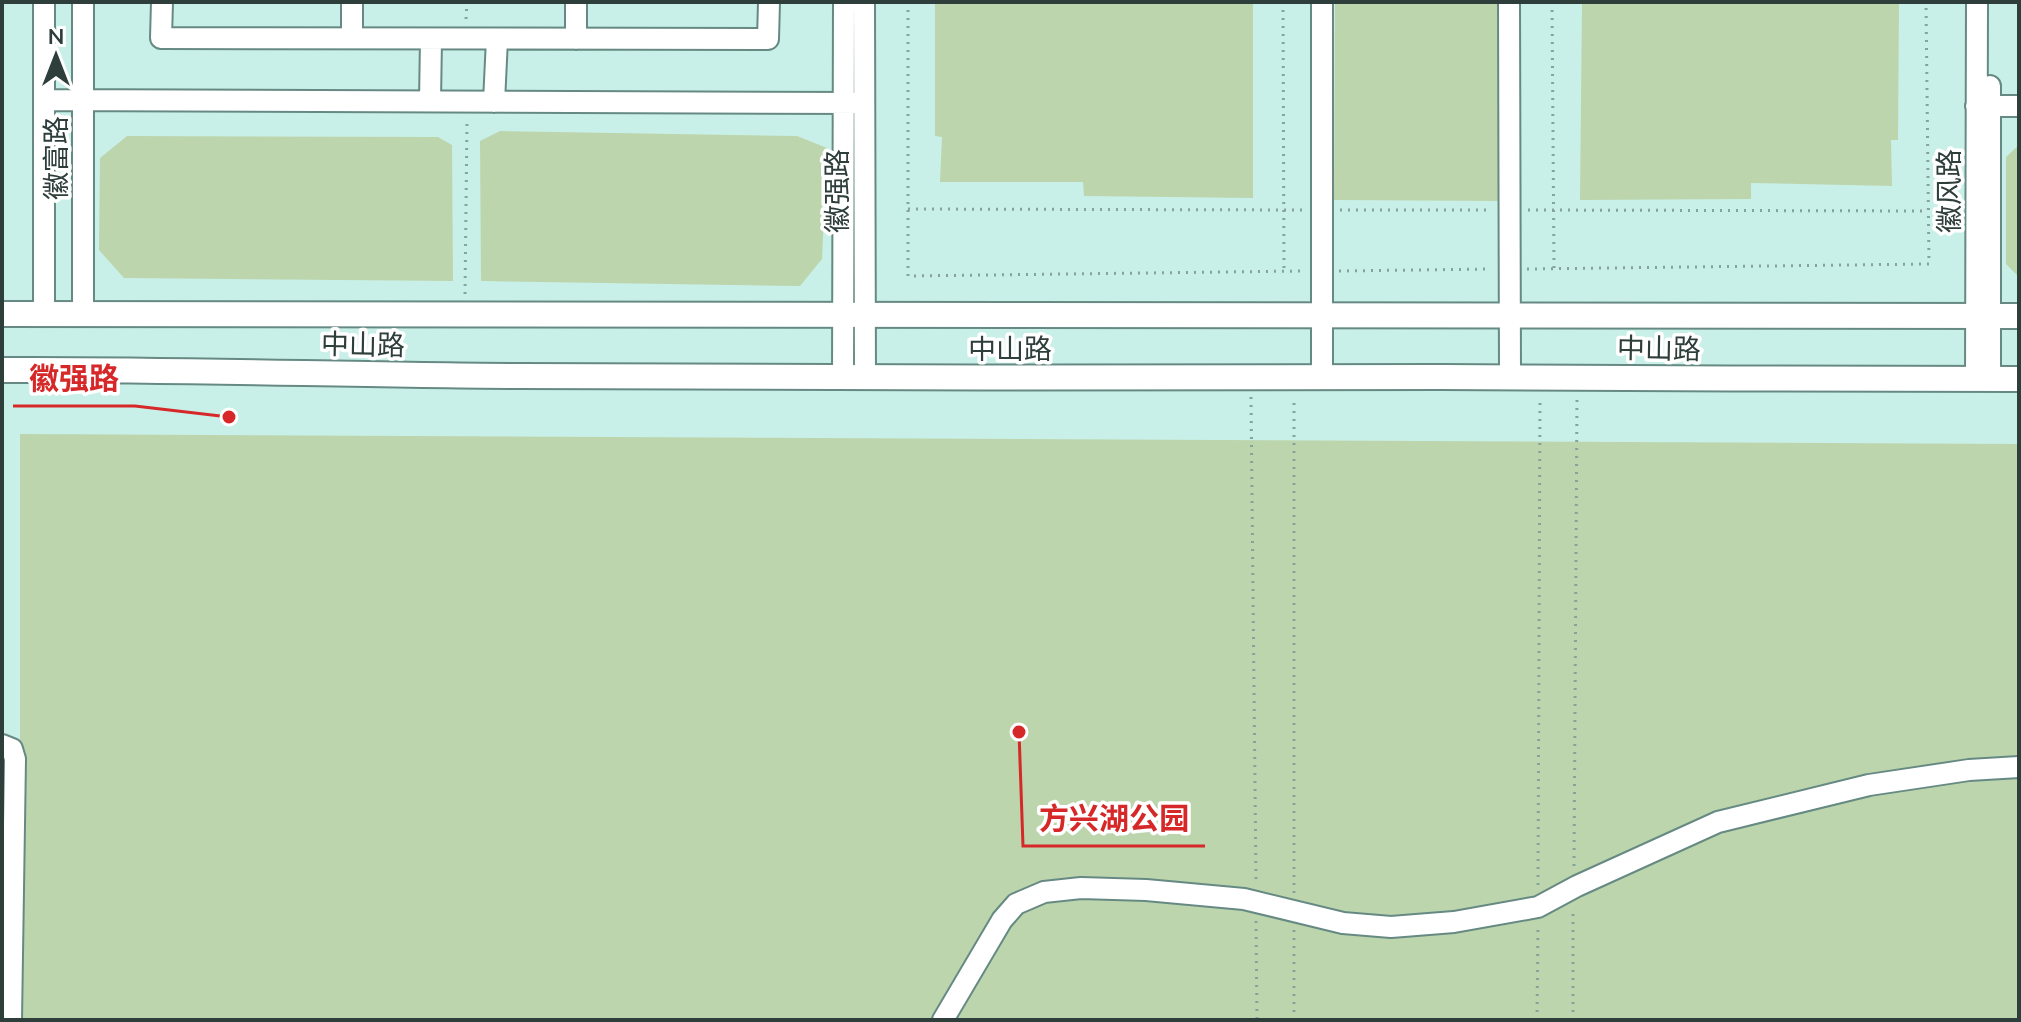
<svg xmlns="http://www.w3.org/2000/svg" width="2021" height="1022" font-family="Mulish,'Noto Sans SC',sans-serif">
<rect width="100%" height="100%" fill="#c9f0e8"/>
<path fill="#bcd5ad" d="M 935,2 L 1253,2 L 1253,198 L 1084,196 L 1083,182 L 940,182 L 942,137 L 935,136 Z
M 1335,2 L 1501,2 L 1500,201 L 1334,200 Z
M 1582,2 L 1899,2 L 1898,140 L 1891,140 L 1892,186 L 1751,183 L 1751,199 L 1580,200 Z
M 500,131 L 797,136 L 827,148 L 822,259 L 800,286 L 481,281 L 480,141 Z
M 127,136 L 438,137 L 452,145 L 453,281 L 124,278 L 99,250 L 100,158 Z
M 2019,145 L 2019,277 L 2006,264 L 2006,157 Z
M 20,434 L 2019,444 L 2019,1020 L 20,1020 Z"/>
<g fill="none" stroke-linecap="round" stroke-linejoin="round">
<defs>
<path id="minor" d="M 44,2 L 44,314
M 83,2 L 83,314
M 162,2 L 161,38 L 768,39 L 769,2
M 864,2 L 865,379
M 1322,2 L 1322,377
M 1509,2 L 1510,377
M 352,38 L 352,2
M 576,39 L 576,2
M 1990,86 L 1990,379
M 44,100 L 864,103
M 430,101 L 431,39
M 494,102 L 497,39
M 1976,106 L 2019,106
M 843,378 L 844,2
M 1976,379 L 1977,2
M 2,745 L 12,749 L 15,759 L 11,1020
M 943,1020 L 1002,920 L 1016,904 L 1044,892 L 1081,888 L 1146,890 L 1244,899 L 1343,923 L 1391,927 L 1454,922 L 1538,907 L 1577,886 L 1718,822 L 1869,785 L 1969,770 L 2019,767"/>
<path id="major" d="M 2,314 L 2019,316
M 2,370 C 174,369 347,375 519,376 C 826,379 1134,377 1441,377 C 1634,377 1826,380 2019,379"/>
</defs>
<use href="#minor" stroke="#668a83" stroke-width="24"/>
<use href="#major" stroke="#668a83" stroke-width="28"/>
<path stroke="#85a29c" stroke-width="3" stroke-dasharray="2 6" stroke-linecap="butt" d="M 908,2 L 908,276 L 1303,271
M 1283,2 L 1284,271
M 1552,2 L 1554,268
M 466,19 L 467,2
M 908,209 L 1304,210
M 1340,210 L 1492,210
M 1528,210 L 1928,211
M 1527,269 L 1929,264 L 1926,2
M 1339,271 L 1491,269
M 465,294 L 467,121
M 1251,397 L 1256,881
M 1574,866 L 1577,397
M 1538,885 L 1540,397
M 1294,893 L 1294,397
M 1256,921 L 1257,1020
M 1294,1020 L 1294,929
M 1537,1020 L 1538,925
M 1573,1020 L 1573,909"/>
<use href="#minor" stroke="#fff" stroke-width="20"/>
<use href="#major" stroke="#fff" stroke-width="24"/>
</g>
<g text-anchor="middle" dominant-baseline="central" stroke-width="7" stroke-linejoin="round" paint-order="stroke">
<g font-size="28" fill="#2e3e3a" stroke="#fff">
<text transform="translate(55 158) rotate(-90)">徽富路</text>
<text transform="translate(836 191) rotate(-90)">徽强路</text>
<text transform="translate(1948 191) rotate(-90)">徽风路</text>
<text transform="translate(363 344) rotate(1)">中山路</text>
<text x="1010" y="348">中山路</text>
<text transform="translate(1659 348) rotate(1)">中山路</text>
</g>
</g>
<path fill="none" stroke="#d62828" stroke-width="3" d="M229 417L135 406H13M1019 732L1023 846H1205"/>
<g fill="#d62828" stroke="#fff" stroke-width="3">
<circle cx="229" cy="417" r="8"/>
<circle cx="1019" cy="732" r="8"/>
</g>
<g font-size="30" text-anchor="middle" font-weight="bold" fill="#d62828" stroke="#fff" stroke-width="7" stroke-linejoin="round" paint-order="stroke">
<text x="74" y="389">徽强路</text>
<text x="1114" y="829">方兴湖公园</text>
</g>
<rect width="2021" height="1022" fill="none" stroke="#2e3e3a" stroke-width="8"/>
<g transform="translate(56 56)" stroke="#ffffff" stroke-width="6" paint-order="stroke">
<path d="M0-6L14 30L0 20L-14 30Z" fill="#2e3e3a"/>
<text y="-12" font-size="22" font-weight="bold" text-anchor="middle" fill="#2e3e3a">N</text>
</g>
</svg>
